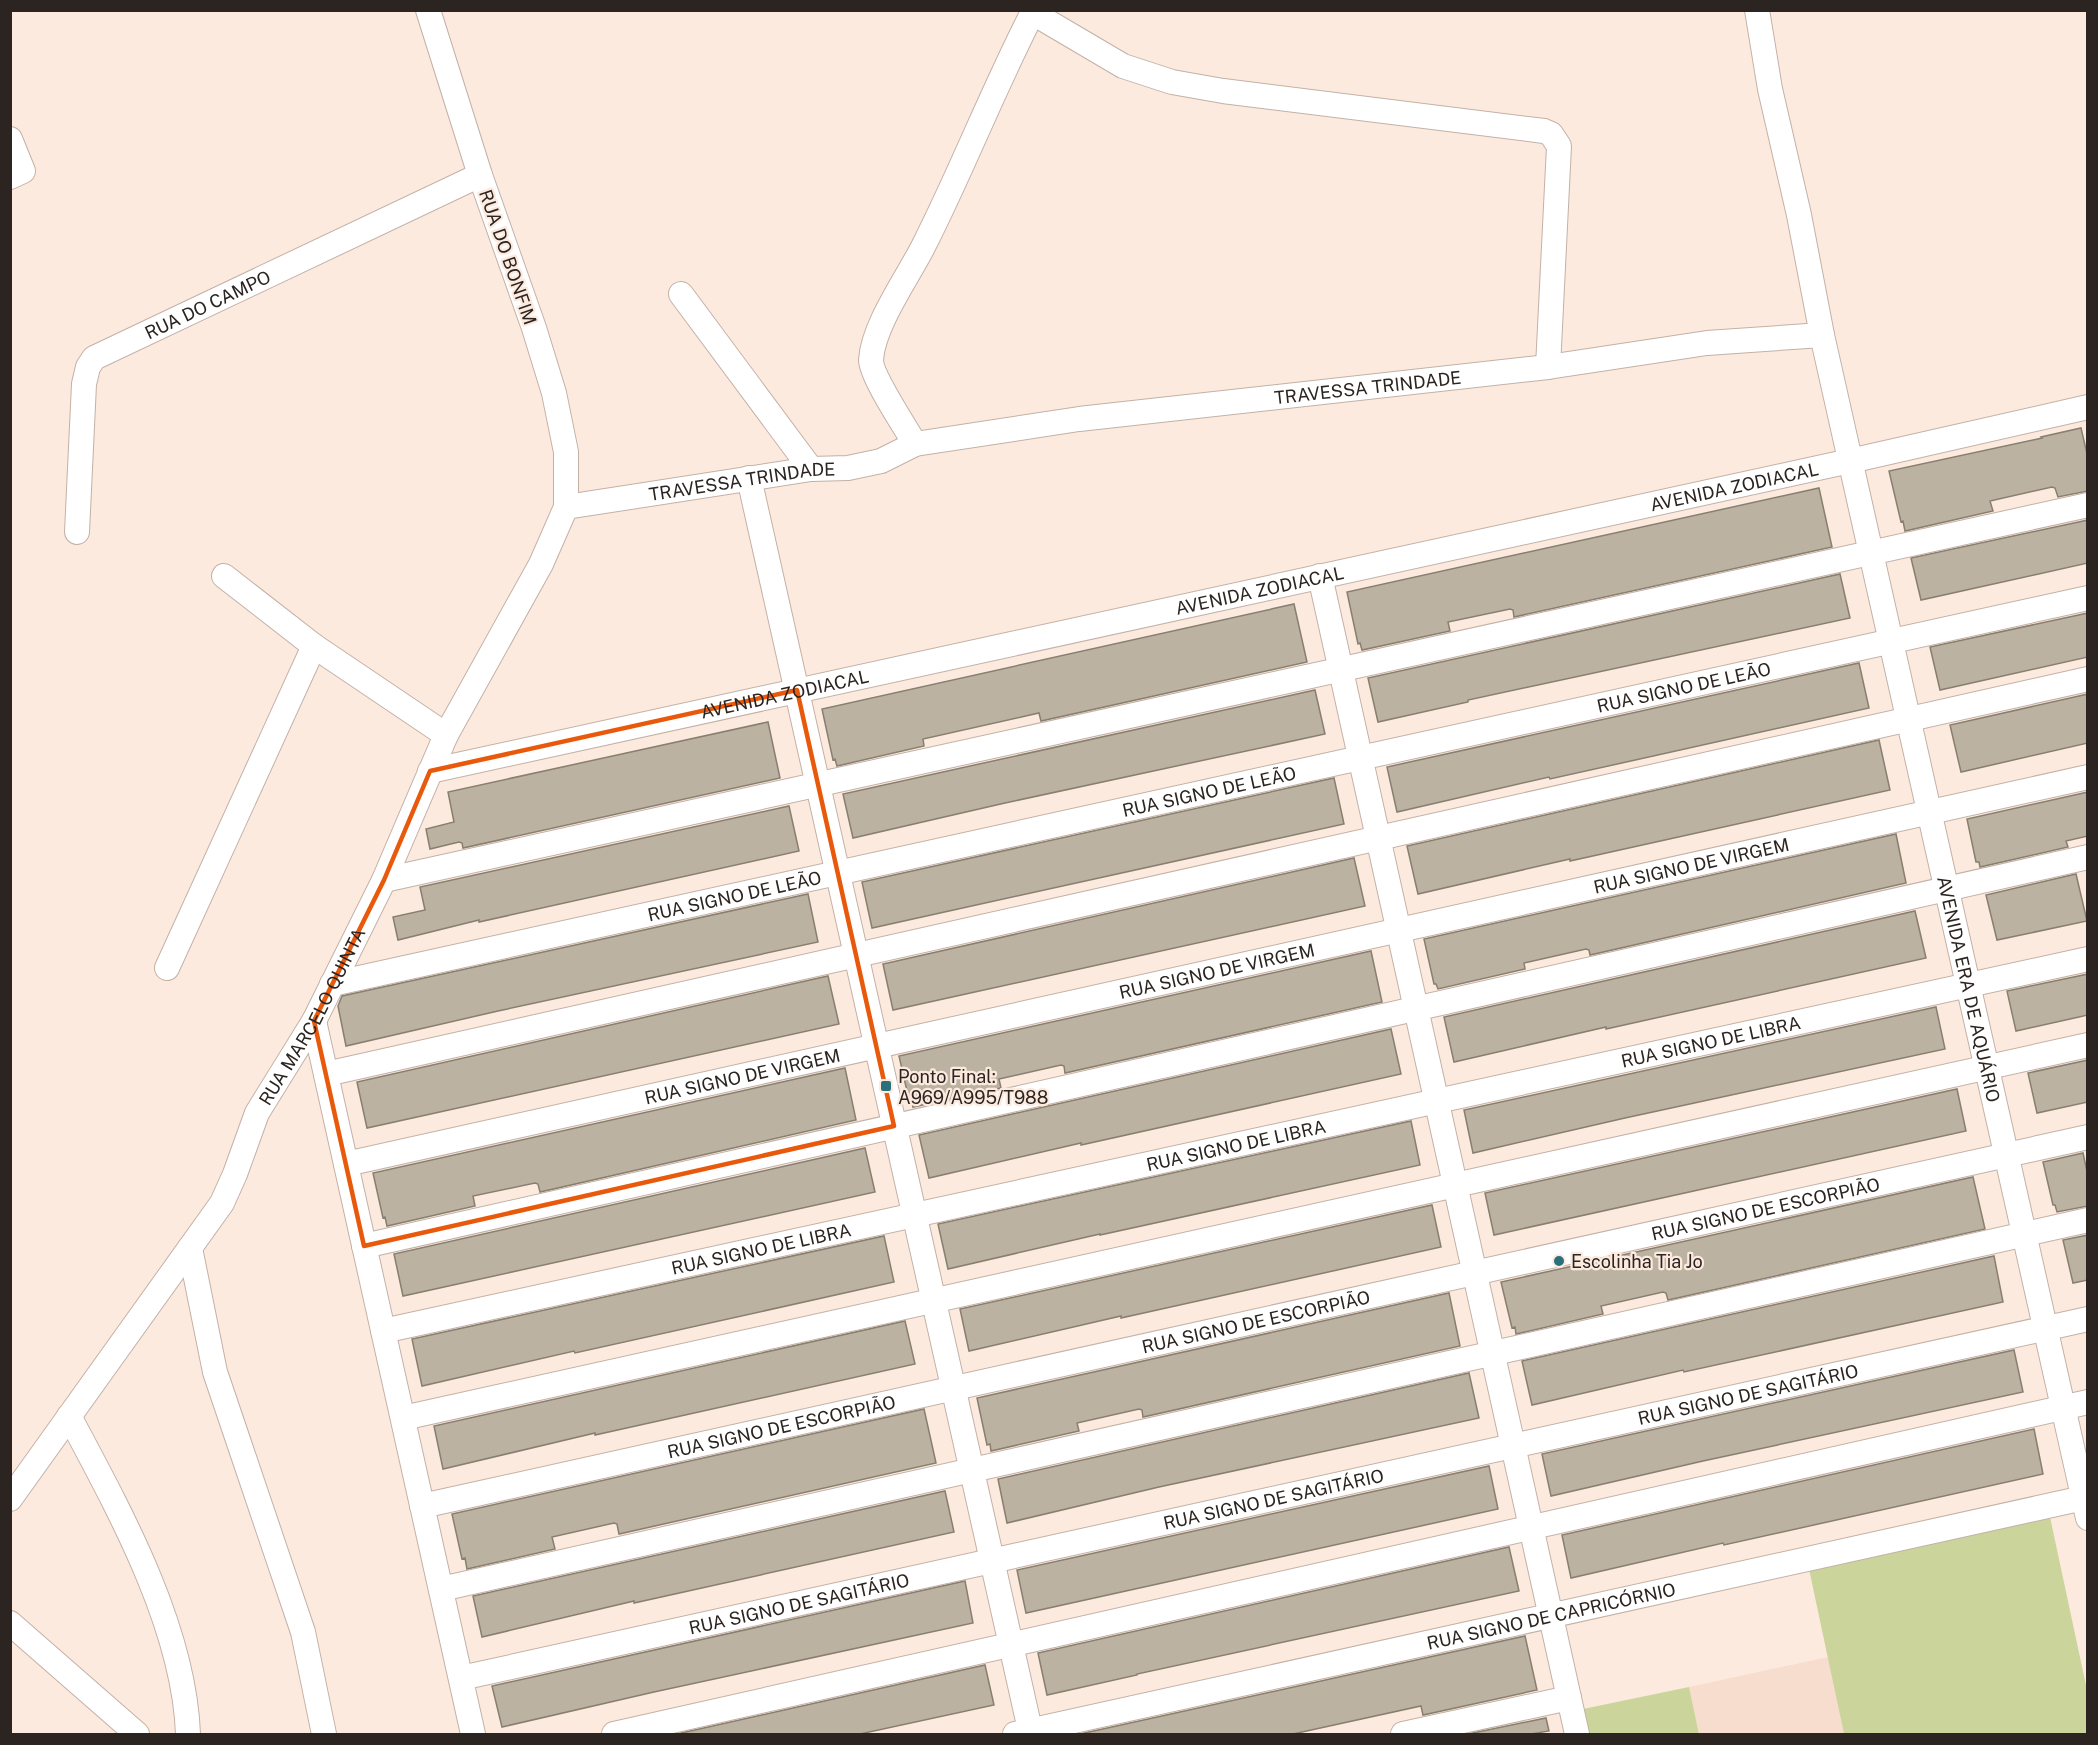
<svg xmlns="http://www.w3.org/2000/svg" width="2098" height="1745" font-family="'Public Sans',sans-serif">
<rect width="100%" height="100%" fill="#fdeadf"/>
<path fill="#f7ddce" d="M 1828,1657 L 1844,1734 L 1699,1734 L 1689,1687 Z"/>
<path fill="#cbd59b" d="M 2050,1517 L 2087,1690 L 2087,1734 L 1844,1734 L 1809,1569 Z
M 1689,1687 L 1699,1734 L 1588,1734 L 1583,1709 Z"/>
<path fill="#bbb2a1" stroke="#887f70" stroke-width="1.5" d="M 2081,428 L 2088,458 L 2088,491 L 2058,497 L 2055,488 L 2052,487 L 1990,501 L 1993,511 L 1905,531 L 1903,521 L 1901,522 L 1889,471 L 2042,438 L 2041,437 Z
M 1819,488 L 1832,547 L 1514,617 L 1513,610 L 1510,609 L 1448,622 L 1450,631 L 1362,650 L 1360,643 L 1358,644 L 1347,592 Z
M 2088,520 L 2088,563 L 1921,600 L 1911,558 Z
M 1840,574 L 1850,618 L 1468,700 L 1468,702 L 1378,722 L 1368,678 Z
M 1294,604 L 1307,662 L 1041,721 L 1039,713 L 923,739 L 924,746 L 837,766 L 835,759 L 833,760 L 822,709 Z
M 2088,613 L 2088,657 L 1940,690 L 1930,647 Z
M 1859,663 L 1869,708 L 1550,779 L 1549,777 L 1397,812 L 1387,767 Z
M 1315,690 L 1325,734 L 1005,803 L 853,838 L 843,794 Z
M 2088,694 L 2088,743 L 1961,772 L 1950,725 Z
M 768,722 L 780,778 L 463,848 L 462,843 L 459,842 L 430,849 L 426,829 L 454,822 L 448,792 Z
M 1879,740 L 1890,790 L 1570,861 L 1570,859 L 1418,894 L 1407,846 Z
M 1334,778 L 1344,824 L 872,928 L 862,882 Z
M 2088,792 L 2088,836 L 2066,841 L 2068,847 L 1980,867 L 1979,862 L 1976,862 L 1967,819 Z
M 789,806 L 799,851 L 479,922 L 479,920 L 398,940 L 393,917 L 425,910 L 420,887 Z
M 1896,834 L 1906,883 L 1590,955 L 1589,950 L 1586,949 L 1524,963 L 1525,969 L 1438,989 L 1436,984 L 1434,984 L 1424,939 Z
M 1354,858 L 1365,906 L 893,1010 L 883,964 Z
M 2076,874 L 2087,921 L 1997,940 L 1986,895 Z
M 808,894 L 818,942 L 498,1011 L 346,1046 L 338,1006 L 342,996 Z
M 1915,911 L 1926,958 L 1606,1029 L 1606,1027 L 1454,1062 L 1444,1017 Z
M 1371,951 L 1382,1002 L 1065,1073 L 1064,1066 L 1061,1065 L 999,1079 L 1001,1088 L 913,1107 L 911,1100 L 909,1100 L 899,1056 Z
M 2088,974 L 2088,1015 L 2016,1031 L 2007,991 Z
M 828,976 L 839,1024 L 367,1128 L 357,1082 Z
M 1936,1007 L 1945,1049 L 1625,1118 L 1473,1153 L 1464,1110 Z
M 1391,1029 L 1401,1074 L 1081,1145 L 1081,1143 L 929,1178 L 919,1135 Z
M 2088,1060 L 2088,1102 L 2037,1113 L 2028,1073 Z
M 845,1068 L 856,1120 L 540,1192 L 538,1184 L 535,1183 L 473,1196 L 475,1206 L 387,1226 L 385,1217 L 383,1218 L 373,1173 Z
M 1957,1089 L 1966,1131 L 1494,1235 L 1485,1193 Z
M 1411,1121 L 1420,1165 L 1100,1235 L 1100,1234 L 948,1269 L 938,1224 Z
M 865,1148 L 875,1192 L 403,1296 L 394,1254 Z
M 2083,1153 L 2088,1176 L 2088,1206 L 2057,1212 L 2055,1205 L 2053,1205 L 2043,1162 Z
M 1973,1177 L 1985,1229 L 1668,1300 L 1666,1293 L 1663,1292 L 1601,1306 L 1603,1314 L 1516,1334 L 1515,1327 L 1512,1328 L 1501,1282 Z
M 1432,1205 L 1441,1247 L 1121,1318 L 1121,1316 L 969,1351 L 960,1309 Z
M 2088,1235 L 2088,1280 L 2073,1283 L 2063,1240 Z
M 884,1236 L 894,1282 L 575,1353 L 574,1351 L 422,1386 L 412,1339 Z
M 1994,1256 L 2003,1302 L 1684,1372 L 1683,1370 L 1532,1405 L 1522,1361 Z
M 1449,1293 L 1460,1346 L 1143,1417 L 1142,1410 L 1139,1409 L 1077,1423 L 1079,1431 L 991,1451 L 990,1444 L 987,1445 L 977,1398 Z
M 905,1321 L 915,1364 L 595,1435 L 595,1433 L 443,1469 L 434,1426 Z
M 2014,1350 L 2023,1392 L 1703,1461 L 1551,1496 L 1542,1454 Z
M 1469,1373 L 1479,1418 L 1159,1487 L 1007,1523 L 998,1479 Z
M 924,1409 L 936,1463 L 619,1534 L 617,1524 L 614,1523 L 552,1537 L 555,1549 L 467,1569 L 465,1558 L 462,1559 L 452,1514 Z
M 2034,1429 L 2043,1474 L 1724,1545 L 1723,1543 L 1571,1578 L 1562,1535 Z
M 1489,1466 L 1498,1509 L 1026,1613 L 1017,1570 Z
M 945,1491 L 954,1532 L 634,1603 L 634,1601 L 482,1637 L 473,1596 Z
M 1509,1547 L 1519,1591 L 1137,1674 L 1137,1675 L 1047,1695 L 1038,1653 Z
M 965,1581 L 973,1623 L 654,1692 L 502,1727 L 492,1686 Z
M 1525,1636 L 1537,1690 L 1423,1715 L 1421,1706 L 1293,1734 L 1080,1734 Z
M 985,1665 L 994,1705 L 860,1734 L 677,1734 Z
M 1546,1718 L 1549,1731 L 1531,1734 L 1468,1734 Z"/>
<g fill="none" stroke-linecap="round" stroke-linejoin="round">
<defs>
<g id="minor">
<path id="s1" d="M 1757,10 L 1770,89 L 1799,215 L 1822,335 L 2088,1518"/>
<path d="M 1033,13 L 1123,66 L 1172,82 L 1223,91 L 1544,131 L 1551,134 L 1559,146 L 1548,367"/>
<path d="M 10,139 L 23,171 L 10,177"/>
<path d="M 681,294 L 811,469"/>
<path d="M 915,444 C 906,428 871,376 871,360 C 873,325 908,277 924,245 C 963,168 994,87 1034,10"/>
<path d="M 749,478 L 1031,1734"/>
<path id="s2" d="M 566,507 L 811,469 L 848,468 L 881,461 L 915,444 L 1079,419 L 1548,367 L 1707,343 L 1822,335"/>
<path id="s3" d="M 77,532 L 84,384 L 88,367 L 94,358 L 480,175"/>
<path d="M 224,576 L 314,646"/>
<path d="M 1320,576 L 1577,1734"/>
<path id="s4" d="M 430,771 L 1850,461 L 2088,407"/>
<path d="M 384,880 L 2088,505"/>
<path d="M 167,968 L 314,646 L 446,735"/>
<path id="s5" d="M 332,984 L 2088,598"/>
<path d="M 314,1021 L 473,1734"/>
<path d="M 326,1074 L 2088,679"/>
<path id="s6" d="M 346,1164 L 2088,777"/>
<path d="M 364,1246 L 2088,857"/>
<path d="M 190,1248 L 215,1372 L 303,1632 L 324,1734"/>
<path id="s7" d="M 383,1331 L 2088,959"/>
<path d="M 69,1416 C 119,1510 184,1626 188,1734"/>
<path d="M 403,1418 L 2088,1045"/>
<path id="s8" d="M 10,1499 L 222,1203 L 235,1174 L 257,1113 L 314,1021 L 384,880 L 446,735 L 541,564 L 566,507 L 566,452 L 554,393 L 534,328 L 480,175 L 428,10"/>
<path id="s9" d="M 422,1506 L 2088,1137"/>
<path d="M 441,1589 L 2088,1220"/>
<path d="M 10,1623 L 137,1734"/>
<path id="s10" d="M 461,1678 L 2088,1319"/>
<path d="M 614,1734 L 2088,1402"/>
<path id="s11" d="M 1015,1734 L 2088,1497"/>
<path d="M 1403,1734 L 1569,1698"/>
</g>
</defs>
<use href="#minor" stroke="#c3b1a7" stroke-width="26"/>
<use href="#minor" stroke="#fff" stroke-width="24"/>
</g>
<path fill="none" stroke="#e8590c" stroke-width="4.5" stroke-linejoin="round" d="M 797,690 L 894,1126 L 364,1246 L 314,1021 L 384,880 L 430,771 Z"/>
<g fill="#296f7c" stroke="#fdeadf" stroke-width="2">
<rect x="880" y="1080" width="12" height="12" rx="3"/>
<circle cx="1559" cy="1261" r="6"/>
</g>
<g text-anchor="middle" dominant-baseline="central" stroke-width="4.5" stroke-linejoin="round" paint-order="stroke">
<g font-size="18" fill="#2b2420" stroke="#fdeadf">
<text transform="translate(508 257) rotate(71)">RUA DO BONFIM</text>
<text stroke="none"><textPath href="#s3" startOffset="302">RUA DO CAMPO</textPath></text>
<text stroke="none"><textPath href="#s2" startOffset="813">TRAVESSA TRINDADE</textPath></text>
<text stroke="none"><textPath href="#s2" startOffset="178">TRAVESSA TRINDADE</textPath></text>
<text stroke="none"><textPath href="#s4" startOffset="1335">AVENIDA ZODIACAL</textPath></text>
<text stroke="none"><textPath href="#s4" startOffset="849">AVENIDA ZODIACAL</textPath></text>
<text stroke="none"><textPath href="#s5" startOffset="1384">RUA SIGNO DE LEÃO</textPath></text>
<text stroke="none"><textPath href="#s4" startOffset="363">AVENIDA ZODIACAL</textPath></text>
<text stroke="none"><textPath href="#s5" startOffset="898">RUA SIGNO DE LEÃO</textPath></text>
<text stroke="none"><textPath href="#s6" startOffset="1378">RUA SIGNO DE VIRGEM</textPath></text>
<text stroke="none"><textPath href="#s5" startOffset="412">RUA SIGNO DE LEÃO</textPath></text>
<text stroke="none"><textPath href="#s6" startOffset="892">RUA SIGNO DE VIRGEM</textPath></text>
<text stroke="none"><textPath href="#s1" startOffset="1002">AVENIDA ERA DE AQUÁRIO</textPath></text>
<text stroke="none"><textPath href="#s8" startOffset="572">RUA MARCELO QUINTA</textPath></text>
<text stroke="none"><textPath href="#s7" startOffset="1359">RUA SIGNO DE LIBRA</textPath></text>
<text stroke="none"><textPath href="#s6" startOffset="406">RUA SIGNO DE VIRGEM</textPath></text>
<text stroke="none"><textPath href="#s7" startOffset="873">RUA SIGNO DE LIBRA</textPath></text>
<text stroke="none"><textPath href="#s9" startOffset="1376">RUA SIGNO DE ESCORPIÃO</textPath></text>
<text stroke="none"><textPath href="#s7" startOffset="387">RUA SIGNO DE LIBRA</textPath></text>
<text stroke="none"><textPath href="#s9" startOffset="854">RUA SIGNO DE ESCORPIÃO</textPath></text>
<text stroke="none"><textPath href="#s10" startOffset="1318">RUA SIGNO DE SAGITÁRIO</textPath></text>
<text stroke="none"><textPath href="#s9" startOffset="368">RUA SIGNO DE ESCORPIÃO</textPath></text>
<text stroke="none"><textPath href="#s10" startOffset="832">RUA SIGNO DE SAGITÁRIO</textPath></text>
<text stroke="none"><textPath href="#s10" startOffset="346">RUA SIGNO DE SAGITÁRIO</textPath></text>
<text stroke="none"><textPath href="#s11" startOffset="549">RUA SIGNO DE CAPRICÓRNIO</textPath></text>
</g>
<g font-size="18" fill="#2b2420" stroke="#fdeadf" text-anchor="start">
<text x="898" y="1076">Ponto Final:<tspan x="898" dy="21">A969/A995/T988</tspan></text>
<text x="1571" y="1261">Escolinha Tia Jo</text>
</g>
</g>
<rect width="2098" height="1745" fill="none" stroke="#2b2420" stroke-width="24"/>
</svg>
